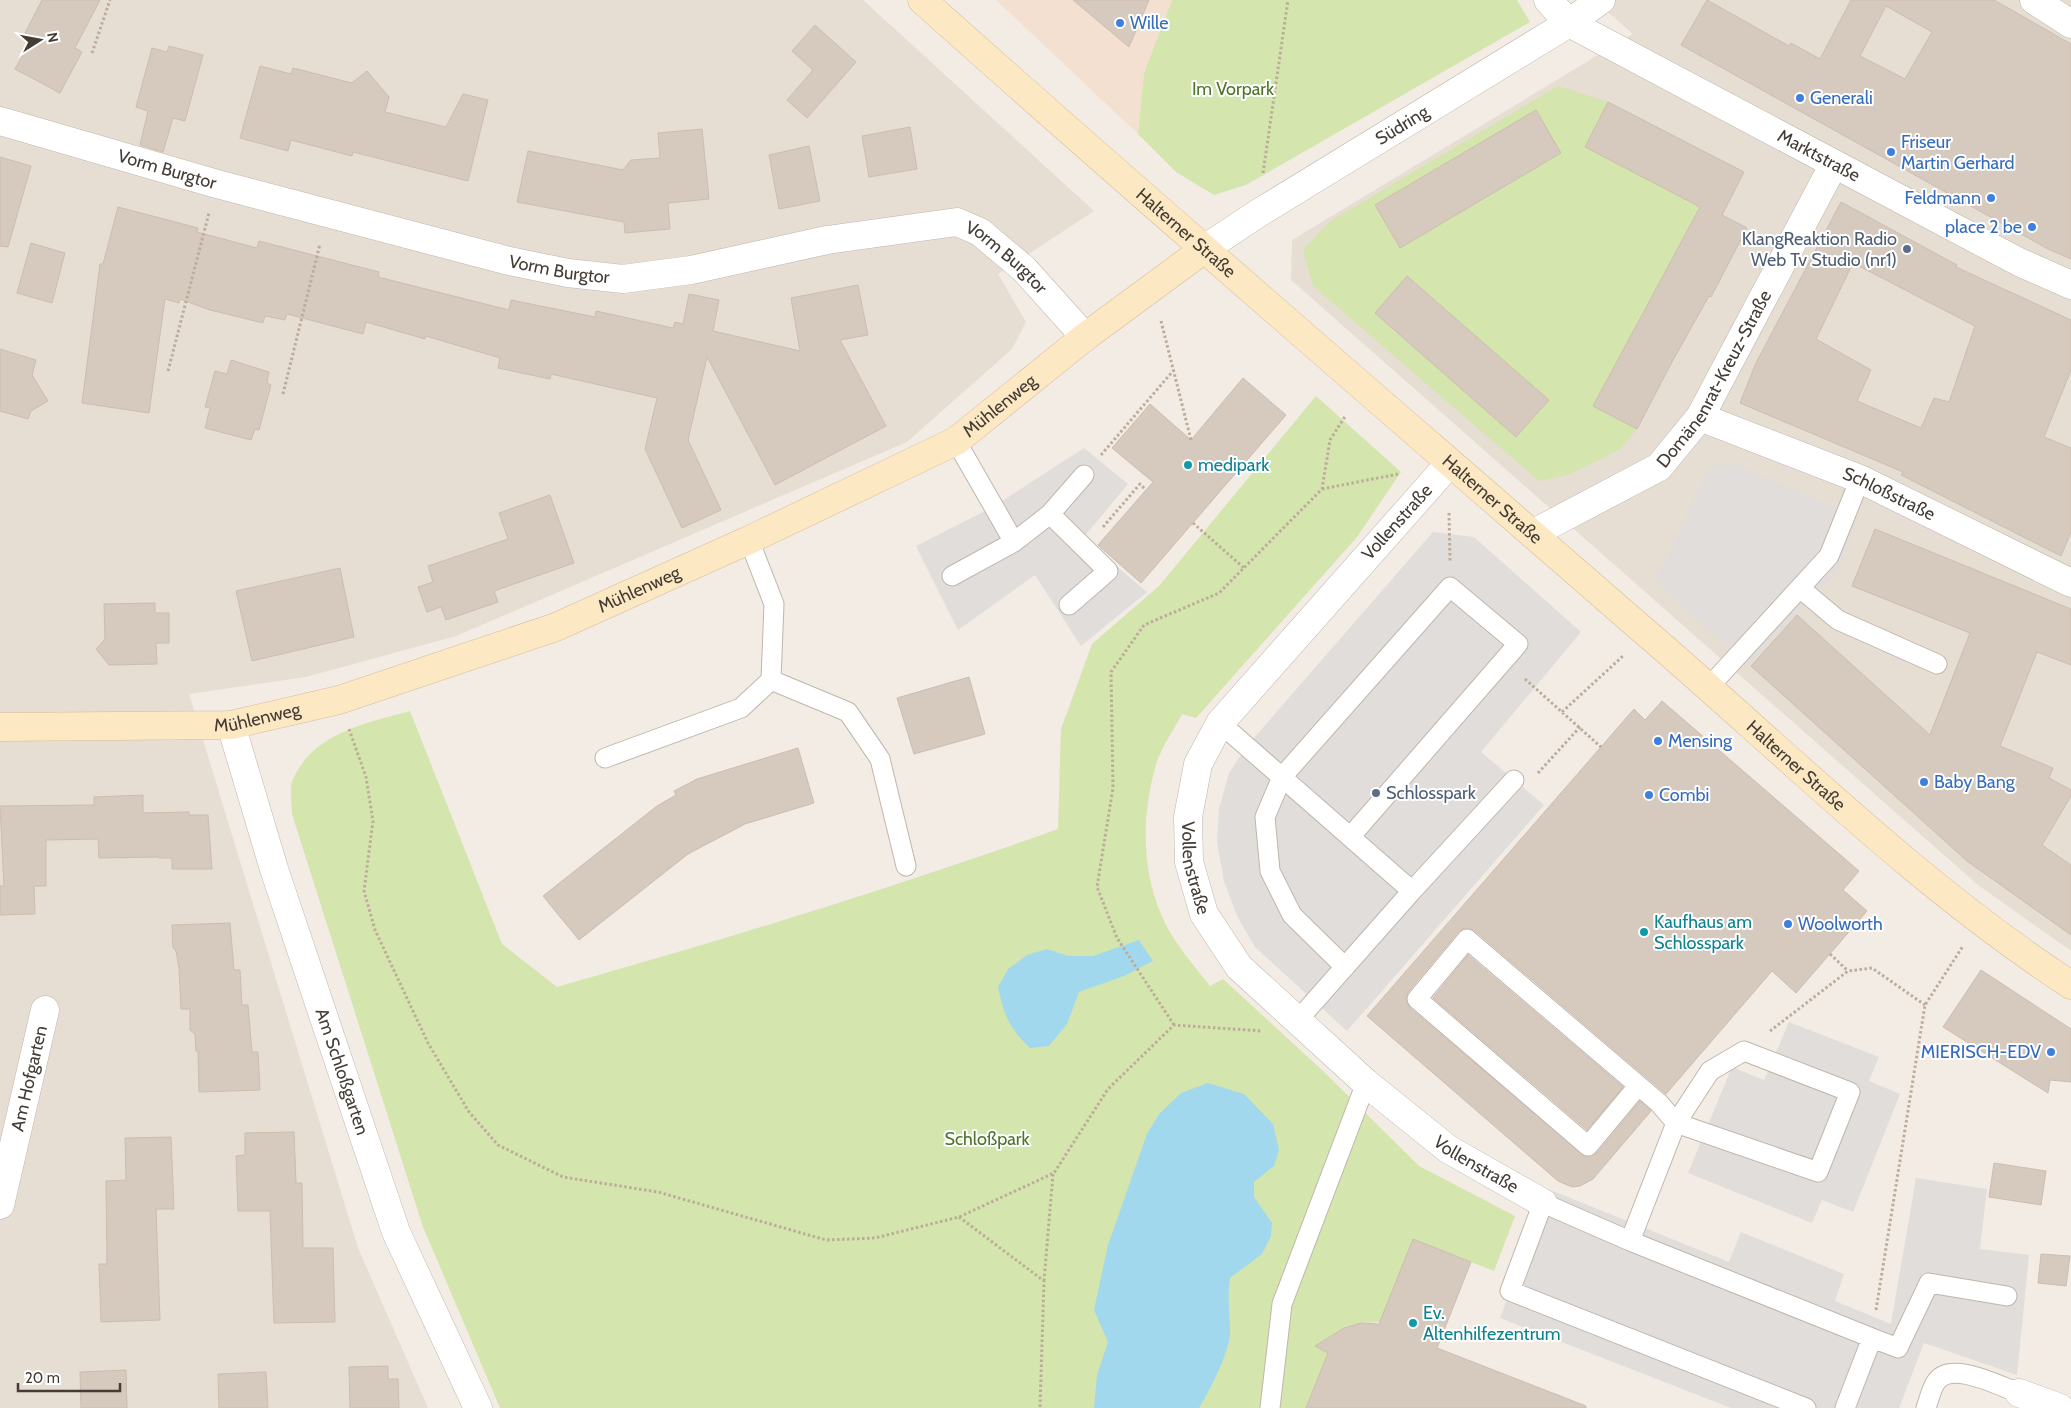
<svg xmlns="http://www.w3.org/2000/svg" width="2071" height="1408" font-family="Cabin,sans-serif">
<rect width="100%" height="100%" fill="#f2ece5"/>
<path fill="#e6ddd3" d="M 0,0 L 863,0 L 1094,211 L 998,274 L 1026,322 L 1012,349 L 907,442 L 456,636 L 306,677 L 189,694 L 358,1248 L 428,1408 L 0,1408 Z
M 1594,0 L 2071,0 L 2071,951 L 1978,885 L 1291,280 L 1292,240 L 1633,34 Z"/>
<path fill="#f4e0d0" d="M 996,0 L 1172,0 L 1144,73 L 1138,134 Z"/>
<path fill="#d4e5ae" d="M 1172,0 L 1517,0 L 1530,22 L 1246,185 L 1214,195 L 1176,172 L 1138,134 L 1144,73 Z
M 1558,86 L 1608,102 L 1700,207 L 1593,405 L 1637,429 L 1619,450 L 1568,475 L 1539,481 L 1313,286 L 1303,250 L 1329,222 Z
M 1316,396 L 1401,472 L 1357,537 L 1196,718 L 1182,714 C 1174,730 1161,747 1156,765 C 1142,812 1141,868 1161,914 C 1172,941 1192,963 1210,986 L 1223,979 L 1323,1071 L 1419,1166 L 1515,1216 L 1494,1271 L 1413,1239 L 1380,1322 L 1361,1323 L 1321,1349 L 1328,1353 L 1306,1408 L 500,1408 L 423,1227 L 292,814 C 292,804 289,787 293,779 C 314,733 366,723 410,711 L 502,944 L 557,987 C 726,939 893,888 1058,829 L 1061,729 L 1092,644 L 1159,586 Z"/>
<path fill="#e0ddda" d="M 1084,448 L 1128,484 L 1083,538 L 1147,592 L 1081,646 L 1035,575 L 958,630 L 916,546 L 993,507 Z
M 1732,463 L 1846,512 L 1857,518 L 1838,570 L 1749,665 L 1655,581 L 1710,467 Z
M 1433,532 L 1474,537 L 1581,632 L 1481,752 L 1544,805 L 1347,1031 L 1255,947 L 1237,916 L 1224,881 L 1217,842 L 1219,809 L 1229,773 L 1247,746 Z
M 1789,1022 L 1879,1057 L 1869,1081 L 1900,1094 L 1853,1212 L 1822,1200 L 1812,1223 L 1688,1173 L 1732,1067 L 1764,1080 Z
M 1916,1178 L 1987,1189 L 1980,1249 L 2029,1255 L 2017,1375 L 1924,1343 L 1899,1408 L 1731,1408 L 1500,1318 L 1548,1189 L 1729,1262 L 1741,1232 L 1844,1274 L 1835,1301 L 1891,1324 Z"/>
<path fill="#a2d8ed" d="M 1139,940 L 1153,961 L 1124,976 L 1079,992 L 1067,1024 L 1049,1046 L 1030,1048 C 1009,1028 1004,1015 998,987 L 1008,969 L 1027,955 L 1047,949 L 1068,956 L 1093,956 Z
M 1208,1083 L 1244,1094 L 1273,1124 L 1279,1150 L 1274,1166 L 1254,1182 L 1254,1197 L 1272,1223 L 1271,1236 L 1262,1254 L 1230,1278 C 1227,1297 1230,1314 1230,1333 C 1229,1353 1210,1390 1199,1408 L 1094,1408 L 1097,1375 L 1108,1342 L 1094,1310 L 1108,1245 L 1147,1134 L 1159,1114 L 1181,1093 Z"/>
<path fill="#d6c9be" stroke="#cdbdae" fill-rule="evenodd" d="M 42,0 L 100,0 L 75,48 L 82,52 L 60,93 L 15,69 L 33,37 L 25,33 Z
M 1073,0 L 1149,0 L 1129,47 Z
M 1707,0 L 1789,46 L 1791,43 L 1820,59 L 1851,0 L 1994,0 L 2071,44 L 2071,259 L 2048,249 L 1681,45 ZM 1886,6 L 1932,32 L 1905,79 L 1860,56 Z
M 815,25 L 856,62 L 807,118 L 787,100 L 813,70 L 792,51 Z
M 169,46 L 203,55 L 185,121 L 173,118 L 163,152 L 140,145 L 148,111 L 136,107 L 152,48 L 167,52 Z
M 260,66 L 291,74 L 293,68 L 352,83 L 367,71 L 389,97 L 385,112 L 446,127 L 463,94 L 488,100 L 468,181 L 353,152 L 352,156 L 291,140 L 288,151 L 240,138 Z
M 1608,102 L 1744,172 L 1722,215 L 1747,228 L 1711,297 L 1709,296 L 1672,362 L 1637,429 L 1593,406 L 1700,207 L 1585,147 Z
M 1536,110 L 1561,153 L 1400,248 L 1375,205 Z
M 910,127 L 917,169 L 869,177 L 862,136 Z
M 702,129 L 709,199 L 668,203 L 670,229 L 625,233 L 624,222 L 517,202 L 528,151 L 623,170 L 631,160 L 660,158 L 658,133 Z
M 809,146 L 820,201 L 779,209 L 769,155 Z
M 0,157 L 31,166 L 8,247 L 0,246 Z
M 1841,202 L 1957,265 L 1956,267 L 2071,320 L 2071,370 L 2044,437 L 2071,448 L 2071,532 L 2061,556 L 1901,475 L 1903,472 L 1740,403 L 1756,363 ZM 1853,263 L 1975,326 L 1949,402 L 1934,398 L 1921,428 L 1857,401 L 1871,370 L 1816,339 Z
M 118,207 L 198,228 L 197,232 L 257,248 L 259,241 L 379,272 L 378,277 L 509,310 L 511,300 L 595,317 L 596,311 L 673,328 L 675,322 L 683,324 L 689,294 L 719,300 L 713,331 L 800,351 L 791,298 L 858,285 L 868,335 L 840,340 L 886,426 L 775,485 L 707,357 L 688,440 L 721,510 L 682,528 L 645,449 L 657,398 L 551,374 L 550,379 L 498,368 L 500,358 L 426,336 L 425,339 L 366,322 L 363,334 L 287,314 L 285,320 L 265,316 L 263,323 L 210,310 L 180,299 L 179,303 L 165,299 L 149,413 L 82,403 L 100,264 L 103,264 Z
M 31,243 L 65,253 L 52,303 L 17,293 Z
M 1407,276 L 1549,400 L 1516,437 L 1375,313 Z
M 0,349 L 36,360 L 32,375 L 48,401 L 31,411 L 28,419 L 0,411 Z
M 231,360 L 269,372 L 267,383 L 271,385 L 259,430 L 255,429 L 251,440 L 205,428 L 210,408 L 205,407 L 215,371 L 227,374 Z
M 1243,378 L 1286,415 L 1141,583 L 1098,545 L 1153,482 L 1112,448 L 1150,404 L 1191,440 Z
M 550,495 L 574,563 L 494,591 L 498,602 L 446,620 L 441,607 L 427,612 L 418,587 L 433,582 L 428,566 L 508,539 L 499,513 Z
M 1875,529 L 2071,609 L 2071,665 L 2037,652 L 2000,746 L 2053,768 L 2049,778 L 2071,790 L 2071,796 L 2042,845 L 2071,865 L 2071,935 L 1967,861 L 1751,666 L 1797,615 L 1930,735 L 1970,633 L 1852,586 Z
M 340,568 L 354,637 L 252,661 L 236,591 Z
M 155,603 L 155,613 L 169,613 L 169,643 L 156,643 L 157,664 L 109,665 L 96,649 L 105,639 L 104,604 Z
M 969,677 L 985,734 L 914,754 L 897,698 Z
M 1662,701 L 1859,871 L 1843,890 L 1867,911 L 1796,993 L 1772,971 L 1666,1094 L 1474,930 L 1464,928 L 1458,932 L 1408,992 L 1406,998 L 1410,1008 L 1586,1157 L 1597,1153 L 1640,1101 L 1651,1111 L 1593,1179 L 1580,1186 L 1572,1187 L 1558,1181 L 1367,1016 L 1634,709 L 1645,720 Z
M 798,748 L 814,803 L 745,824 L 688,854 L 579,940 L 543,896 L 657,806 L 676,795 L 674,791 L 697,779 Z
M 143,795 L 143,813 L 189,812 L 189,815 L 208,815 L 212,869 L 172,869 L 172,858 L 159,858 L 159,857 L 99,858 L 98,839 L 46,840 L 46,886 L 34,886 L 35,914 L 0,915 L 0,886 L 4,886 L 0,806 L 94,805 L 94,797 Z
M 230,923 L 234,970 L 240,970 L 242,1005 L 248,1005 L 252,1052 L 258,1052 L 260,1090 L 199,1092 L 198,1051 L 196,1051 L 195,1034 L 190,1030 L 190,1009 L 181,1009 L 179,968 L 176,951 L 173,948 L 172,925 Z
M 1468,955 L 1623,1087 L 1587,1130 L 1433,998 Z
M 1981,970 L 2071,1029 L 2071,1082 L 2050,1080 L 2048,1093 L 1943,1027 Z
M 294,1132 L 296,1183 L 302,1183 L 303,1248 L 333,1248 L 335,1322 L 274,1323 L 270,1211 L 238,1211 L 236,1156 L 245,1155 L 245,1133 Z
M 171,1137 L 174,1209 L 156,1209 L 160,1320 L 101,1322 L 99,1264 L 107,1264 L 106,1181 L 126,1180 L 125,1138 Z
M 1994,1163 L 2046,1171 L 2041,1205 L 1989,1197 Z
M 1413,1239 L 1471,1262 L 1437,1348 L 1586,1406 L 1586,1408 L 1306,1408 L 1328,1353 L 1315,1346 L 1344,1328 L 1361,1323 L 1379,1324 Z
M 2041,1254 L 2070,1256 L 2066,1286 L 2038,1283 Z
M 388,1366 L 388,1379 L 398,1379 L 399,1408 L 350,1408 L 349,1367 Z
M 126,1370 L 127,1408 L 81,1408 L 80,1372 Z
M 266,1372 L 268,1408 L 219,1408 L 218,1374 Z"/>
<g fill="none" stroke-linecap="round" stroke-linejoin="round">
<defs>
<path id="lane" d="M 956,441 L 1014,542 L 1050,514 L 1084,475
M 1050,514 L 1108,571 L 1069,605
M 952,576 L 1014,542
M 1800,588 L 1838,620 L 1937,664
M 771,680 L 848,712 L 880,759 L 906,866
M 1708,688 L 1829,556 L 1860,479
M 1220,723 L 1412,891 L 1297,1021
M 605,758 L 741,708 L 771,680 L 774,604 L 749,540
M 1412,891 L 1514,780
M 1345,967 L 1292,915 L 1270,871 L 1265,817 L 1282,777 L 1450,587 L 1518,644 L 1350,837
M 1630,1241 L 1676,1123 L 1710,1071 L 1744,1051 L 1850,1092 L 1818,1172 L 1676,1123 L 1659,1103 L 1467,939 L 1417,999 L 1588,1146 L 1638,1086
M 1872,1338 L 1898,1348 L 1929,1283 L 2007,1296
M 1270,1408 L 1282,1304 L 1366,1083
M 1806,1408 L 1510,1291 L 1543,1203 L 1630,1241 L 1872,1338 L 1845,1408
M 1926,1408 C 1929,1400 1931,1389 1936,1382 C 1951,1360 1999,1386 2019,1393"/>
<g id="street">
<path id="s1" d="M 1548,0 L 1569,23 L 2019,262 L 2071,285"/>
<path d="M 2034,0 L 2071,24"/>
<path id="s2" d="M 0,121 L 217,184 L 509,261 L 568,273 L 623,279 L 691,270 L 827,240 L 957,222 L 980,232 L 1024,269 L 1085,337"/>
<path id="s3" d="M 1203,250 L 1257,214 L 1569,23 L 1601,0"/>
<path id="s4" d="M 1700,417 L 1860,479 L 2071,583"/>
<path id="s5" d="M 1449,464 L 1220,723 L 1198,764 L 1188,817 L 1189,862 L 1204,914 L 1239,967 L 1366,1083 L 1448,1149 L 1543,1203"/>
<path id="s6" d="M 1532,534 L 1659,467 L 1700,417 L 1834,164"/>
<path id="s7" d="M 231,725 L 274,869 L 396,1232 L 478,1408"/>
<path id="s8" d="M 0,1205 L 45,1010"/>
<path d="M 2019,1393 L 2060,1408"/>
</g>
<g id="secondary">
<path id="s9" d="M 922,0 C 1160,213 1403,421 1644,631 C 1784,751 1916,884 2071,985"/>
<path id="s10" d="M 0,727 L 231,725 L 339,700 L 556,627 L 749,540 L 956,441 L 1085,337 L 1203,250"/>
</g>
</defs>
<use href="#lane" stroke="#c0b6ab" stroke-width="21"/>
<use href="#street" stroke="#c0b6ab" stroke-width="29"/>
<use href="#secondary" stroke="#d4bc98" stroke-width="29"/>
<path stroke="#beac9a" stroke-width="3" stroke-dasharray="2.5 2.5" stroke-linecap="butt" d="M 92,53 L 110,0
M 1263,173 L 1288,0
M 1161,321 L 1191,440
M 168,371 L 209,213
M 283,394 L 320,244
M 1101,455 L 1173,371
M 1322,489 L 1398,474
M 1449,513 L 1450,561
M 1193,523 L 1244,568
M 1103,527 L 1140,484 L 1146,490
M 1525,679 L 1601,747
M 1562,712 L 1623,656
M 349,729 L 366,777 L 373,821 L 364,891 L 375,930 L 428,1043 L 469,1112 L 498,1145 L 563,1177 L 658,1192 L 826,1240 L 875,1238 L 959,1217 L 1054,1173 L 1108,1089 L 1174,1025 L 1262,1031
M 1538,773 L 1580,727
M 1830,954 L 1848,971
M 1174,1025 L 1117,938 L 1097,887 L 1113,788 L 1111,672 L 1144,625 L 1219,593 L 1322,489 L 1330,440 L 1346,415
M 1770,1031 L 1848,971 L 1872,968 L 1925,1005
M 959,1217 L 1044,1281 L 1040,1408
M 1044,1281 L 1053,1174
M 1876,1310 L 1925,1005 L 1963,946"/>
<use href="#lane" stroke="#fff" stroke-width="19"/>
<use href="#street" stroke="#fff" stroke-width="28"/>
<use href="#secondary" stroke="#fde8c4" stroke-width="28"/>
</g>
<g fill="#3f7fe0" stroke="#fff" stroke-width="2">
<circle cx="1120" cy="23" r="5"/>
<circle cx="1800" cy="98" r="5"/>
<circle cx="1891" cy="152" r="5"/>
<circle cx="1991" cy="198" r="5"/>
<circle cx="2032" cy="227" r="5"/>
<circle cx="1658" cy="741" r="5"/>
<circle cx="1924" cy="782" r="5"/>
<circle cx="1649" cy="795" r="5"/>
<circle cx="1788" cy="924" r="5"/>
<circle cx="2051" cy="1052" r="5"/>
</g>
<g fill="#5c6f8a" stroke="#fff" stroke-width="2">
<circle cx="1907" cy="249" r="5"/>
<circle cx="1376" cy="793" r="5"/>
</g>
<g fill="#0f9aa8" stroke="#fff" stroke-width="2">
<circle cx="1188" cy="465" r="5"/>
<circle cx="1644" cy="932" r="5"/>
<circle cx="1413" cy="1323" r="5"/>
</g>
<g text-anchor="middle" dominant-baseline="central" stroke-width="4" stroke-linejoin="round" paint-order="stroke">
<g font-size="18" fill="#366cbe" stroke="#fff" text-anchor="start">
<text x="1130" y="23">Wille</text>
<text x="1810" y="98">Generali</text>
<text x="1901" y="142">Friseur<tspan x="1901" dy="21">Martin Gerhard</tspan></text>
<text x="1981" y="198" text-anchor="end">Feldmann</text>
<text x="2022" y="227" text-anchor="end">place 2 be</text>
<text x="1668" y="741">Mensing</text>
<text x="1934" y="782">Baby Bang</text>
<text x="1659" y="795">Combi</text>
<text x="1798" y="924">Woolworth</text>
<text x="2041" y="1052" text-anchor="end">MIERISCH-EDV</text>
</g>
<g font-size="18" fill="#4f732a" stroke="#fff">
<text x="1233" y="89">Im Vorpark</text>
<text x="987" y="1139">Schloßpark</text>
</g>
<g font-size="18" fill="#443c35" stroke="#fff">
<text stroke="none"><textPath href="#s3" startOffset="235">Südring</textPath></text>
<text stroke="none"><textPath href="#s1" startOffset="314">Marktstraße</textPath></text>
<text stroke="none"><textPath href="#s2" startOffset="174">Vorm Burgtor</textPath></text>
<text stroke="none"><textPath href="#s9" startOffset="352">Halterner Straße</textPath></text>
<text stroke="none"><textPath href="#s2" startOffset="1044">Vorm Burgtor</textPath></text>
<text stroke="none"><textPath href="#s2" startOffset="579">Vorm Burgtor</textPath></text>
<text stroke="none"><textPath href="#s6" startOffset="248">Domänenrat-Kreuz-Straße</textPath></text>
<text stroke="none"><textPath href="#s10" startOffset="1068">Mühlenweg</textPath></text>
<text stroke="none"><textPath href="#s4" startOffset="204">Schloßstraße</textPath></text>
<text stroke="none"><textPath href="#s9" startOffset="758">Halterner Straße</textPath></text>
<text transform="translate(1397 522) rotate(-48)">Vollenstraße</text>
<text stroke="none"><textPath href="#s10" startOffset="662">Mühlenweg</textPath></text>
<text stroke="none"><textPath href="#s10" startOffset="258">Mühlenweg</textPath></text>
<text stroke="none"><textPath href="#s9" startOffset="1162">Halterner Straße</textPath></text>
<text stroke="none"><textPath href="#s5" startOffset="498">Vollenstraße</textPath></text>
<text stroke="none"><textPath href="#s7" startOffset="364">Am Schloßgarten</textPath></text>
<text stroke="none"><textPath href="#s8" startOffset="130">Am Hofgarten</textPath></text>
<text stroke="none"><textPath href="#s5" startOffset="918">Vollenstraße</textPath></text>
</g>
<g font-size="18" fill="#4e5e75" stroke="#fff" text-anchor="end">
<text x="1897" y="239">KlangReaktion Radio<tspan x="1897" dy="21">Web Tv Studio (nr1)</tspan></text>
<text x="1386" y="793" text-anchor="start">Schlosspark</text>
</g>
<g font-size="18" fill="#0d838f" stroke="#fff" text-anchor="start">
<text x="1198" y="465">medipark</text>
<text x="1654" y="922">Kaufhaus am<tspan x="1654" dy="21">Schlosspark</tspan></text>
<text x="1423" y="1313">Ev.<tspan x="1423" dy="21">Altenhilfezentrum</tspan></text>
</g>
</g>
<g transform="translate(40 40) rotate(79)" stroke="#ffffff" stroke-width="4" paint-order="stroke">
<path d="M0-4L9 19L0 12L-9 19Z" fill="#443c35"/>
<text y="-8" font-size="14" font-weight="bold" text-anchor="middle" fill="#443c35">N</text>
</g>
<path d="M18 1383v8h102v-8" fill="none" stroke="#443c35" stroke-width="2.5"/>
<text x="25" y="1383" font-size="15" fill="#443c35" stroke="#ffffff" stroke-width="4" paint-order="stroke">20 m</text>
</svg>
